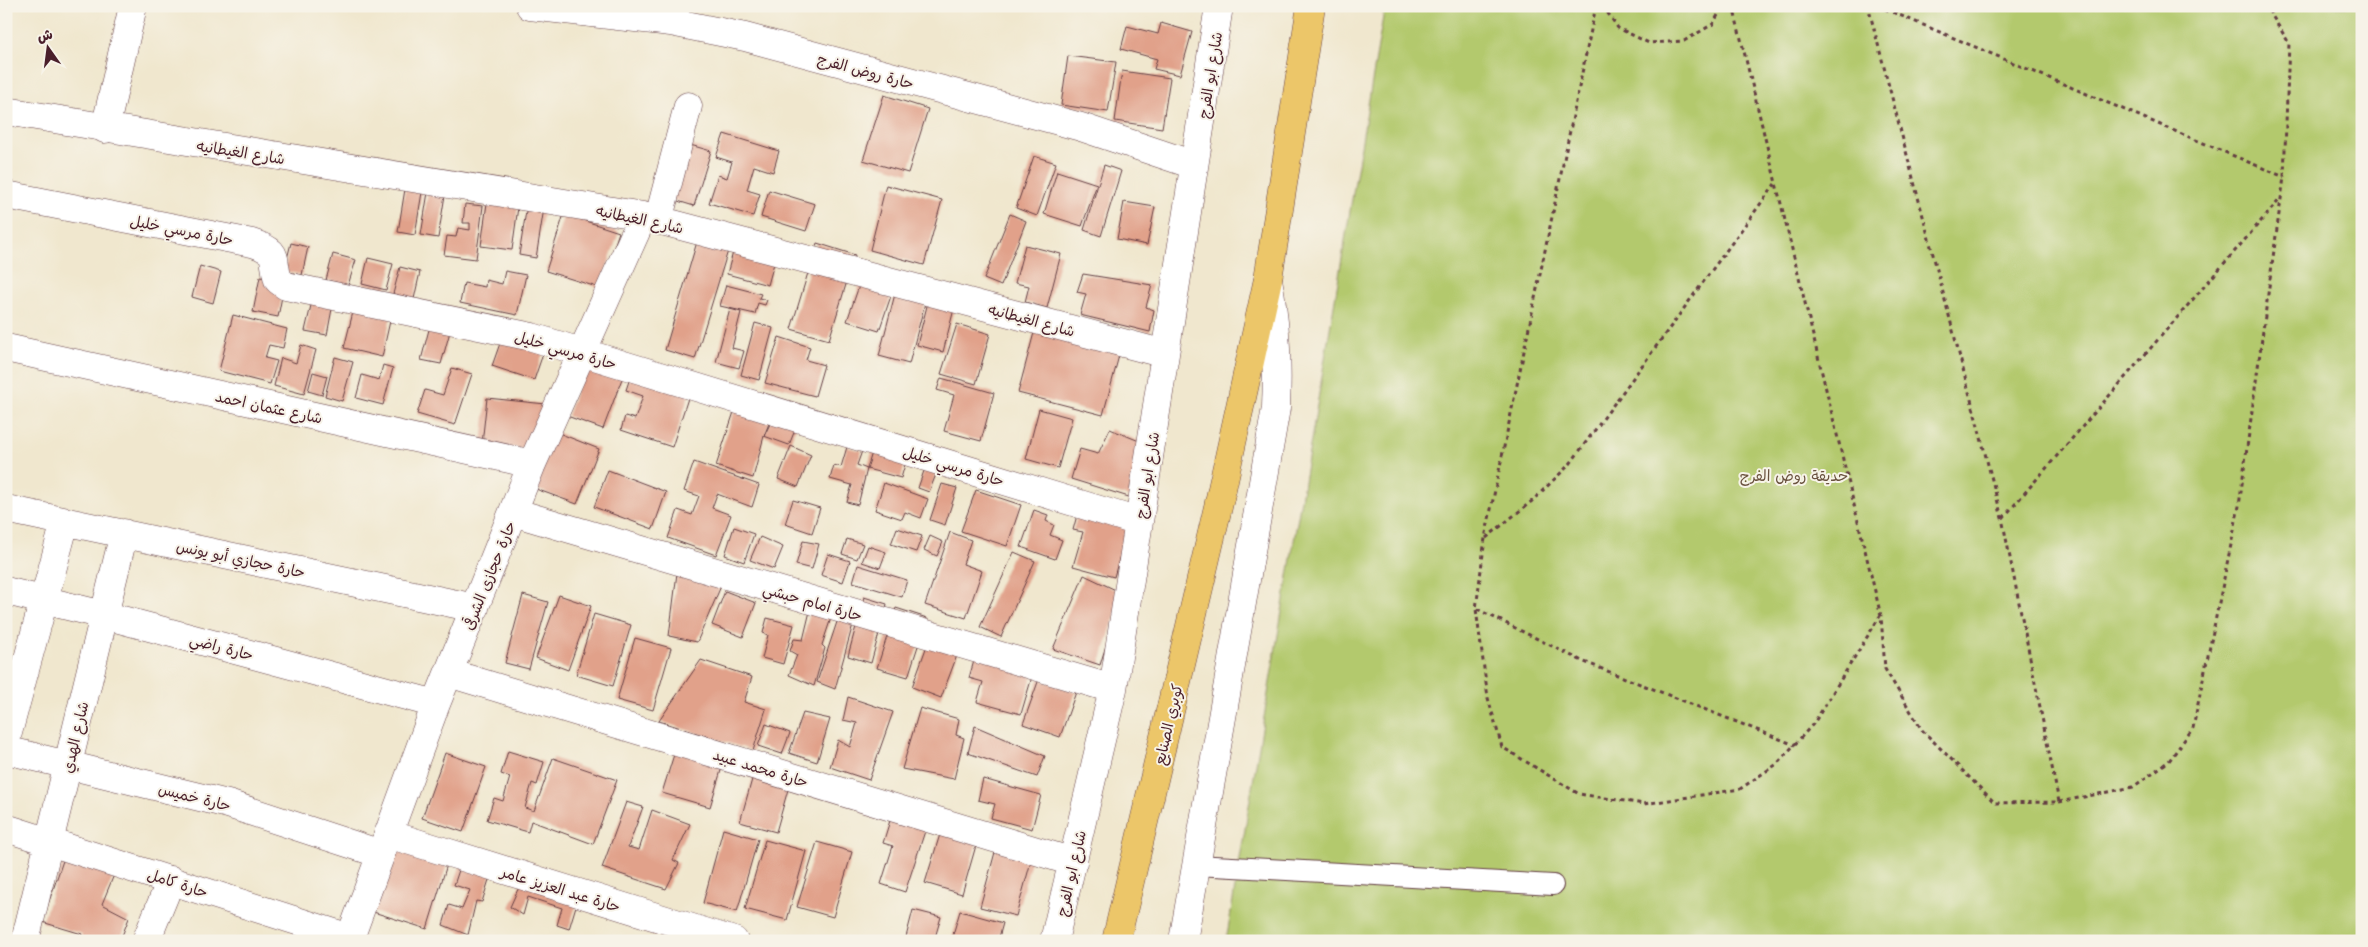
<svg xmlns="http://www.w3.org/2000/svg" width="2368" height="947" font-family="'Playpen Sans','Playpen Sans Arabic',sans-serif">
<rect width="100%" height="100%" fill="#f7f3e8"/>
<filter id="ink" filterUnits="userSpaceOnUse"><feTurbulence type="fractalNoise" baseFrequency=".02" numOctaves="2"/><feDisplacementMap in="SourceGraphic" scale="10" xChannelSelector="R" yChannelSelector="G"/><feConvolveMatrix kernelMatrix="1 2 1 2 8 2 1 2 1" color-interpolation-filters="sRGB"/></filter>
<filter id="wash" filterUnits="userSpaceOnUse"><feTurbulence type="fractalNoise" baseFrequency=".0096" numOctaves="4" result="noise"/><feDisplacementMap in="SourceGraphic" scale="20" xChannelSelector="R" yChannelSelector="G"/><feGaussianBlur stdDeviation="1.12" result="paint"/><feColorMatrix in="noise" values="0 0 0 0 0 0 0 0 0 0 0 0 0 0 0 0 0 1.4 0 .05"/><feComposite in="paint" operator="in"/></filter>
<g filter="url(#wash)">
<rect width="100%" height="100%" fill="#f0e7ce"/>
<path fill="#b3c96d" stroke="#7e744c" d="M 1393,6 L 2362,6 L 2362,934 L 2238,941 L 1226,941 L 1384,11 Z"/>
<g id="blocks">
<path fill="#e1a18a" d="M 1161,23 L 1192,32 L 1180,75 L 1154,69 L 1157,59 L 1121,49 L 1127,26 L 1158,34 Z
M 1068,56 L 1116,62 L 1108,112 L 1061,105 Z
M 1122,71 L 1170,78 L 1162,128 L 1115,121 Z
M 884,95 L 928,109 L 908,173 L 863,160 Z
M 724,134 L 779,151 L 773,172 L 754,166 L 747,190 L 760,194 L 753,216 L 709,203 L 718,175 L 727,178 L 732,162 L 716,157 Z
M 673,140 L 711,151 L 694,206 L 655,194 Z
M 1034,156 L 1056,163 L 1037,216 L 1016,208 Z
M 1104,165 L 1121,171 L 1101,236 L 1084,230 Z
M 1057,171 L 1097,184 L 1082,226 L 1044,214 Z
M 406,183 L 423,186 L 415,235 L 398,232 Z
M 886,185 L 942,200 L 924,265 L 870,250 Z
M 429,186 L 446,189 L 438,238 L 421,235 Z
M 769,190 L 815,204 L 806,231 L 761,217 Z
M 1124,202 L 1155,207 L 1147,245 L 1117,239 Z
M 487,203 L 518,207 L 512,250 L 481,246 Z
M 465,204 L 483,206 L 476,259 L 444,255 L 447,236 L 456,237 L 458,228 L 470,230 L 470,223 L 463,223 Z
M 527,205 L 544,208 L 536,258 L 519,255 Z
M 564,214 L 619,232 L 600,288 L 546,271 Z
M 1010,214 L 1026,221 L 1001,286 L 984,279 Z
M 699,235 L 730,244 L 695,359 L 665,350 Z
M 291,243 L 308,247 L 302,275 L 284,271 Z
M 817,243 L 855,255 L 829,340 L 791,329 Z
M 735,245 L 776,256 L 768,285 L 727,274 Z
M 1025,245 L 1061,254 L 1047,308 L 1025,302 L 1029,286 L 1015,283 Z
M 333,254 L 356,260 L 348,285 L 326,280 Z
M 368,258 L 393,264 L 386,290 L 362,284 Z
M 200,266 L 221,272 L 213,303 L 192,297 Z
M 400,267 L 420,272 L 414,299 L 393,294 Z
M 505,271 L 526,275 L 517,315 L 460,303 L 464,283 L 485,287 L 486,280 L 502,284 Z
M 1083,274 L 1152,285 L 1146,307 L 1154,310 L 1150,332 L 1080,315 L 1086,294 L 1077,292 Z
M 260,277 L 285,281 L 278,317 L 253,312 Z
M 860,283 L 892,293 L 879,331 L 847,321 Z
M 316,284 L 336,288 L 327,335 L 305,331 Z
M 726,285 L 761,294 L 759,298 L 767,300 L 765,305 L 758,303 L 755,314 L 720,306 Z
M 896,290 L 926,299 L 909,364 L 879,356 Z
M 928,302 L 954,309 L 943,352 L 917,345 Z
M 355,304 L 392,312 L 382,357 L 344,348 Z
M 730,309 L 741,312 L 732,348 L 744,351 L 739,368 L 716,362 Z
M 233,315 L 287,329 L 283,348 L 269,345 L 265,358 L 277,361 L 270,384 L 219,371 Z
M 431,322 L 451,328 L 441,364 L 421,360 Z
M 755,323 L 773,328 L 759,380 L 741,375 Z
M 957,324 L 990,334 L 976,384 L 941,374 Z
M 1036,325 L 1121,348 L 1103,415 L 1018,393 Z
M 504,332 L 546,345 L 534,380 L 492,366 Z
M 779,337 L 810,347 L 806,360 L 824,365 L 815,396 L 765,383 Z
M 301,345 L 316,350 L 304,394 L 274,386 L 281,358 L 296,363 Z
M 335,357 L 353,362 L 342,401 L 325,396 Z
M 586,362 L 623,376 L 603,429 L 567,416 Z
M 383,365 L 393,368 L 383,405 L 356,398 L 362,375 L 379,380 Z
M 452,368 L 472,374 L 455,425 L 417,414 L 425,390 L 443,395 Z
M 633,369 L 691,389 L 672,447 L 621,430 L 625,416 L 635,419 L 643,396 L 626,390 Z
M 313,372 L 327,376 L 322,395 L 308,391 Z
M 941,378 L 994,393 L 981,441 L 944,431 L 954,395 L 937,390 Z
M 487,398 L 546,404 L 525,449 L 482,444 Z
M 736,406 L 772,416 L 764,436 L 774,416 L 797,425 L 789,445 L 764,436 L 753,478 L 716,466 Z
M 1039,409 L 1072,418 L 1058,468 L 1026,459 Z
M 1110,429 L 1144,443 L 1132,498 L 1071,479 L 1080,449 L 1098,454 Z
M 556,432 L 599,449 L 577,504 L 533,488 Z
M 791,446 L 811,455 L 798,487 L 778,479 Z
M 847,447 L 862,451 L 857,465 L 867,469 L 858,505 L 847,502 L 852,485 L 830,479 L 834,465 L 841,467 Z
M 873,449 L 907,458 L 901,478 L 867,469 Z
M 694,462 L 759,485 L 752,507 L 717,494 L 712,508 L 731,515 L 716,555 L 668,538 L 678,510 L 692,515 L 699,496 L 684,491 Z
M 925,468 L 937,472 L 929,492 L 918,488 Z
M 608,470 L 666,492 L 653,529 L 594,507 Z
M 884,483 L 928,499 L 921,518 L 905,512 L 902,519 L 875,510 Z
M 942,484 L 957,488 L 945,525 L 930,520 Z
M 976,490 L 1021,505 L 1007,546 L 961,531 Z
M 793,500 L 820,508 L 812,533 L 785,524 Z
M 1079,508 L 1129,522 L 1114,577 L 1073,566 L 1083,532 L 1073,530 Z
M 1034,510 L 1048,515 L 1046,521 L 1054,525 L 1050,535 L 1062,540 L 1055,559 L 1021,547 Z
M 734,527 L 754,534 L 744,562 L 725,555 Z
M 897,528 L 922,536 L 916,552 L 891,544 Z
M 950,532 L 971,540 L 963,564 L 982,571 L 966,618 L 925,605 Z
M 930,536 L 943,542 L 937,556 L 924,550 Z
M 760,537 L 783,547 L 774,569 L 750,560 Z
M 847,539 L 863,544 L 857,559 L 842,554 Z
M 803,541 L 819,544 L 812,569 L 796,565 Z
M 868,546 L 886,552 L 880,568 L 862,562 Z
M 1014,552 L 1035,561 L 1001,637 L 980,627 Z
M 828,554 L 850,561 L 843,582 L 821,575 Z
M 858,565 L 907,580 L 902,597 L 853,582 Z
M 677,573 L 721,586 L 697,642 L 669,636 Z
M 1084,575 L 1122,593 L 1100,665 L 1053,649 Z
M 725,591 L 756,603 L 743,637 L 712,625 Z
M 523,595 L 548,602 L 529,669 L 505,663 Z
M 559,595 L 591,606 L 568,670 L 536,658 Z
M 864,597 L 887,604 L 871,663 L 848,656 Z
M 811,607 L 833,612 L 822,645 L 825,648 L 814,686 L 789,675 L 797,655 L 790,651 L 794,639 L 803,640 Z
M 896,608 L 927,618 L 908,677 L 877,668 Z
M 840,613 L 855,617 L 835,689 L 817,682 Z
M 594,614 L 631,625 L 613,686 L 576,675 Z
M 767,618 L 794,625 L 783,664 L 762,658 L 768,635 L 763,633 Z
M 934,626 L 964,637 L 941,698 L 912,687 Z
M 635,638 L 671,648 L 653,710 L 617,700 Z
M 976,654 L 1034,670 L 1021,714 L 977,702 L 983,682 L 969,678 Z
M 701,660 L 752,677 L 744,702 L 766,709 L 753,751 L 659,721 Z
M 1039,679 L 1076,692 L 1060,737 L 1023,724 Z
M 848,697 L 893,712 L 869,780 L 830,767 L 838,740 L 850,747 L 857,723 L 843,720 Z
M 920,708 L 959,719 L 956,735 L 964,738 L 954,779 L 902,769 Z
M 803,713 L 830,719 L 817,762 L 789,753 Z
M 766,724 L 790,733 L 782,754 L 758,746 Z
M 975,726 L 1045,756 L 1037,777 L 968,753 Z
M 681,732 L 728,747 L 710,807 L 662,793 Z
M 508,751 L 544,762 L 537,785 L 532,783 L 525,808 L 534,811 L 553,758 L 617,780 L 593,844 L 531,821 L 528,832 L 487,820 L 494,798 L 503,801 L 510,777 L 501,774 Z
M 445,753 L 486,767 L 463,832 L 422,818 Z
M 758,758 L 794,768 L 776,832 L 740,822 Z
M 983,779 L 1041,795 L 1032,829 L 991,818 L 995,804 L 978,800 Z
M 626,802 L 643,807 L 628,847 L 639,850 L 652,810 L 690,824 L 673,860 L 679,863 L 666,889 L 602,868 Z
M 892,814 L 927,825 L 905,892 L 881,884 L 893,846 L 883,843 Z
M 723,829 L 758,839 L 737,912 L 703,903 Z
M 941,831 L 977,842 L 962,894 L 925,883 Z
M 1000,834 L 1036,843 L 1016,916 L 980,907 Z
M 765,840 L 806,851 L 787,920 L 745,909 Z
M 817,842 L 852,852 L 833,917 L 797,907 Z
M 391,843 L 449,858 L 427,929 L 367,910 Z
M 68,846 L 118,865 L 102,904 L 129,918 L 120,941 L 80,941 L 82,934 L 42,922 Z
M 462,861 L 492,870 L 482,902 L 476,901 L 468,935 L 443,925 L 449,905 L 462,909 L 470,890 L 454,885 Z
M 523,878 L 579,896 L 569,929 L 557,925 L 562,908 L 528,897 L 523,915 L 510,907 Z
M 913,910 L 941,917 L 934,941 L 905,941 Z
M 960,911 L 1003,923 L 998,941 L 951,941 Z"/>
</g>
</g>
<g filter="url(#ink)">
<use href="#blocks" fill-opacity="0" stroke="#633d43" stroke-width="1"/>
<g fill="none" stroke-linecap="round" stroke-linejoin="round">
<defs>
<path id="service" d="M 1196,865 L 1553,885"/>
<path id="minor" d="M 530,6 L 671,22 L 745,37 L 1081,127 L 1194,165
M 6,111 L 643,216 L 1165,354
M 105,129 L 133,6
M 6,195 L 252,243 C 281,252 271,257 278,280 L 286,286 L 532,337 L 1139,522
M 658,221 L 688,106
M 6,348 L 532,464
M 6,509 L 475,608
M 513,512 L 1113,689
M 6,591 L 104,615 L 436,704
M 449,673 L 1073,862
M 6,740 L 65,522
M 6,750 L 228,804 L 381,854
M 6,828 L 350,938
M 388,834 L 734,941
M 25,941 L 124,533
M 146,941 L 171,880
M 349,941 L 436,704 L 532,464 L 643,216
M 1054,941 L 1113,689 L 1219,6
M 1183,941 L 1276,408 C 1278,362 1276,325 1268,279"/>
<path id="primary" d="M 1116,941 L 1218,507 L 1268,279 L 1311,6"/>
</defs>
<use href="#service" stroke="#633d43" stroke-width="22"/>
<use href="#minor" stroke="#633d43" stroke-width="29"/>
<use href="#primary" stroke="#633d43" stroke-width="29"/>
<path stroke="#633d43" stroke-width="3" stroke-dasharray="4 4" stroke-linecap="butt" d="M 1596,6 L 1485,538 L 1476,609 L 1488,698 L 1502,747 L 1579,794 L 1644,804 L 1740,789 L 1777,764 L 1814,723 L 1880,616
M 1603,6 L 1618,28 L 1649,43 L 1684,41 L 1713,24 L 1723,6
M 1733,6 L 1881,616 L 1885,669 L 1922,730 L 1995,803 L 2059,802 L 2002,518 L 1868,6
M 1878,6 L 2284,177
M 2003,518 L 2281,198
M 1486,538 L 1532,501 L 1570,464 L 1775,184
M 1477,609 L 1582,661 L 1795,745
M 2059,802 L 2133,787 L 2169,761 L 2193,728 L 2239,506 L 2284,177 L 2289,43 L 2266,6"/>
<use href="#service" stroke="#fff" stroke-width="20"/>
<use href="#minor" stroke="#fff" stroke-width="28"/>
<use href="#primary" stroke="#ecc669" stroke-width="28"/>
</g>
</g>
<g text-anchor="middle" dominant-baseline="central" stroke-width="4" stroke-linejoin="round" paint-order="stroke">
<g font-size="15" fill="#4a1f2b" stroke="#f7f3e8">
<text transform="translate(866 70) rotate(15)">حارة روض الفرج</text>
<text transform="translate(1209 75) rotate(-81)">شارع ابو الفرج</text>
<text transform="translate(241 151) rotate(9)">شارع الغيطانيه</text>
<text transform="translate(640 218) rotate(12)">شارع الغيطانيه</text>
<text transform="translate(182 229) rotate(11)">حارة مرسي خليل</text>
<text transform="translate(1032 319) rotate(15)">شارع الغيطانيه</text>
<text transform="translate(566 349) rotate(16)">حارة مرسي خليل</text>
<text transform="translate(269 406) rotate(12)">شارع عثمان احمد</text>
<text transform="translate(954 465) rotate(17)">حارة مرسي خليل</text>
<text transform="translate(1146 475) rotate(-81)">شارع ابو الفرج</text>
<text transform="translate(241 558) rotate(12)">حارة حجازي أبو يونس</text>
<text transform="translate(488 575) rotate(-68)">حارة حجازى الشرقى</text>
<text transform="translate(813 601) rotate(16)">حارة امام حبشي</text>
<text transform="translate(222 646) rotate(15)">حارة راضي</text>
<text transform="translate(1167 724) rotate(-77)">كوبري الصنايع</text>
<text transform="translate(74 737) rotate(-77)">شارع الهدي</text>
<text transform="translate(761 767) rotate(17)">حارة محمد عبيد</text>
<text transform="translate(195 796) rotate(14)">حارة خميس</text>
<text transform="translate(1070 873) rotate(-77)">شارع ابو الفرج</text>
<text transform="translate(178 882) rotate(18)">حارة كامل</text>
<text transform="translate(561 888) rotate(17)">حارة عبد العزيز عامر</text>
</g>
<g font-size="15" fill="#6a523f" stroke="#f7f3e8">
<text x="1794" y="474">حديقة روض الفرج</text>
</g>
</g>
<rect width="2368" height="947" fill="none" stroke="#f7f3e8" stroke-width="25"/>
<g transform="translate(48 48) rotate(346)" stroke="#f7f3e8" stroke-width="4" paint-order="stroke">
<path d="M0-4L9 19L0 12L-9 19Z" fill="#4a1f2b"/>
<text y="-8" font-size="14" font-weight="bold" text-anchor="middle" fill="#4a1f2b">ش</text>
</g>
</svg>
